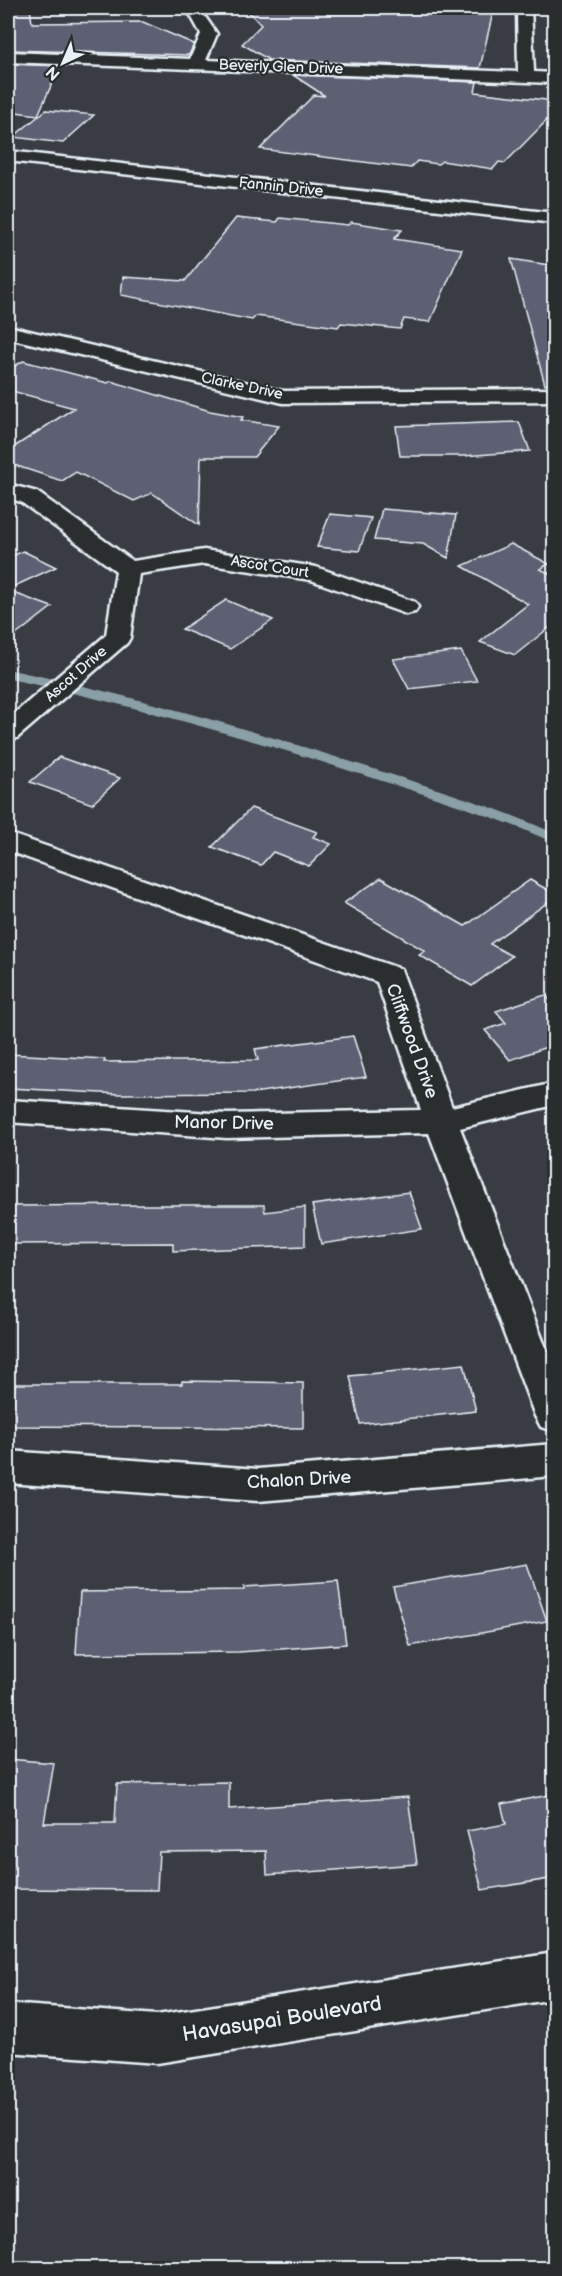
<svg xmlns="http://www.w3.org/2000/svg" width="562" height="2276" font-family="'Balsamiq Sans',sans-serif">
<rect width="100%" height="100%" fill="#393c43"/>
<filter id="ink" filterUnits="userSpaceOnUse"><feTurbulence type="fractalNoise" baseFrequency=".0167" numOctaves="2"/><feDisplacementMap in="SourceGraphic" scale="12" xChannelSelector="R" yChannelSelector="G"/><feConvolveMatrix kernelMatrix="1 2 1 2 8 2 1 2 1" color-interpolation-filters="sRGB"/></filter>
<g filter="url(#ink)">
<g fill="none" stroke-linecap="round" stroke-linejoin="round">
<path stroke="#8b9fa7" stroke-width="9" d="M 8,674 C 129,699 247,733 365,771 C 429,791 493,810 554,838"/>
</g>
<path fill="#5d6073" stroke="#e8f1f8" stroke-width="1.5" d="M 8,8 L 30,8 L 32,23 L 143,22 L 194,44 L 189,55 L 8,50 Z
M 245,8 L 494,8 L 480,68 L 269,60 L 242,44 L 261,25 Z
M 8,64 L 60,66 L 38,115 L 8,111 Z
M 293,75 L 477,82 L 475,92 L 555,101 L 555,112 L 505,163 L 499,162 L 493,169 L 442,161 L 438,164 L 417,161 L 411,168 L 260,149 L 314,95 L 325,96 Z
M 46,110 L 94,115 L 63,143 L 13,137 Z
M 236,218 L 277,222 L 280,218 L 348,225 L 351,222 L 402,230 L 394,239 L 462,249 L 430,322 L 404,319 L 400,329 L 341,323 L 338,327 L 256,316 L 252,320 L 121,295 L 123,277 L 185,281 Z
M 511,259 L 555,266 L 555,383 L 545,385 Z
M 23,361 L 108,383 L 111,381 L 210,411 L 243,417 L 241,420 L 279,426 L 254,457 L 201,457 L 199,525 L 152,493 L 134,501 L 76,472 L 62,481 L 8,463 L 8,451 L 74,408 L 8,390 L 8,370 Z
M 519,422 L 530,451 L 463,456 L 400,456 L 396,426 Z
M 382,509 L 456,515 L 448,558 L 423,544 L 374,540 Z
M 330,514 L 371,518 L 359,551 L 317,547 Z
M 511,544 L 549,564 L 540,569 L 555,576 L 555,623 L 515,655 L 480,642 L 528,604 L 462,566 Z
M 23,551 L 56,567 L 8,589 L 8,558 Z
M 8,591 L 52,607 L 8,641 Z
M 226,600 L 273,620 L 230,649 L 182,629 Z
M 461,651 L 477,681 L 409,689 L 393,659 Z
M 59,757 L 120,778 L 92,804 L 30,782 Z
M 251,808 L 317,832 L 313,837 L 331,844 L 309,866 L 273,852 L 261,865 L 212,847 Z
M 381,878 L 465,926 L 530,880 L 555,894 L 555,897 L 490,944 L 512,956 L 472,986 L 419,955 L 425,951 L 344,903 Z
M 545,995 L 555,1005 L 555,1044 L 510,1060 L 485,1030 L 506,1023 L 496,1011 Z
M 353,1036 L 366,1077 L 253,1093 L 120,1094 L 8,1088 L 8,1054 L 105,1059 L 104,1062 L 258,1060 L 255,1049 Z
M 409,1192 L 422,1229 L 321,1244 L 312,1205 Z
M 153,1205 L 264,1205 L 265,1212 L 305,1207 L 305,1246 L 173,1251 L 173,1243 L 8,1244 L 8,1206 Z
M 464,1364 L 476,1411 L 360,1424 L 350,1376 Z
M 182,1381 L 303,1383 L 303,1428 L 11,1426 L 15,1384 L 182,1384 Z
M 527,1564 L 547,1621 L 410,1646 L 393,1587 Z
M 338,1581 L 346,1644 L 239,1652 L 76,1654 L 80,1592 L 244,1590 L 244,1587 Z
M 8,1759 L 54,1763 L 44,1823 L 115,1823 L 117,1784 L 229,1782 L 229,1809 L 408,1797 L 417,1864 L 267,1875 L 266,1851 L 159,1852 L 157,1890 L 8,1889 Z
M 555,1794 L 555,1878 L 482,1890 L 467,1831 L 506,1824 L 501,1804 Z"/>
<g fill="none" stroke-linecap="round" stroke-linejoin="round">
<defs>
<path id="street" d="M 173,8 L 199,8 L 217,34 L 206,60 L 518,72 L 517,8 L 531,8 L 534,72 L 554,73 L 554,83 L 8,62 L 8,52 L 190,59 L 201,34 L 190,14 L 175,11 Z
M 8,151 L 554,213 L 554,223 L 8,161 Z
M 8,326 L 283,391 L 554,389 L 554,401 L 283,403 L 8,338 Z
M 8,484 L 37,492 L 133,561 L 204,550 L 316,567 L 415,602 L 418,607 L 415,612 L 406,614 L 311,580 L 204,564 L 139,574 L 130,638 L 127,643 L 17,738 L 8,740 L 8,719 L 106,635 L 116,571 L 21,502 L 8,498 Z
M 8,833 L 401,969 L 452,1107 L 554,1083 L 554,1105 L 460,1128 L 554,1369 L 554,1431 L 541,1427 L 535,1416 L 429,1133 L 227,1138 L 8,1122 L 8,1100 L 227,1114 L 421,1110 L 377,982 L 8,851 Z
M 554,1444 L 554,1476 L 258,1501 L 8,1483 L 8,1451 L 258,1469 Z"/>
<path id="secondary" d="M 554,1953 L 554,1999 L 157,2063 L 8,2052 L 8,2004 L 157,2015 Z"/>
</defs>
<use href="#street" stroke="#e8f1f8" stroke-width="5"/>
<use href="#secondary" stroke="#e8f1f8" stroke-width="5"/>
<use href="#street" fill="#2a2d2e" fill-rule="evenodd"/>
<use href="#secondary" fill="#2a2d2e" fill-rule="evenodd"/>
</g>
</g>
<g text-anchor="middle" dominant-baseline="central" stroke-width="4.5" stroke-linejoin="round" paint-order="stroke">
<g font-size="15" fill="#e8f1f8" stroke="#2a2d2e">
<text transform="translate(281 67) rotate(2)">Beverly Glen Drive</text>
<text transform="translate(281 187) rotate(6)">Fannin Drive</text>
<text transform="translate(242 386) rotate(12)">Clarke Drive</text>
<text transform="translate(270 567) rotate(9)">Ascot Court</text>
<text transform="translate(76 674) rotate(-41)">Ascot Drive</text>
</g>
<g font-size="18" fill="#e8f1f8" stroke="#2a2d2e">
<text transform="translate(412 1041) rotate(70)">Cliffwood Drive</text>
<text transform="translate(224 1123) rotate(1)">Manor Drive</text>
<text transform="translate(299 1480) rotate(-3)">Chalon Drive</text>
</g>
<g font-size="21" fill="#e8f1f8" stroke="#2a2d2e">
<text transform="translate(282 2019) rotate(-9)">Havasupai Boulevard</text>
</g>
</g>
<rect width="562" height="2276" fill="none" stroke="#2a2d2e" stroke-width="30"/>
<rect x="15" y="15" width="532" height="2246" fill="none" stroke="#e8f1f8" stroke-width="2" filter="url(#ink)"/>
<g transform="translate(63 63) rotate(224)" stroke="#2a2d2e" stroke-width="4.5" paint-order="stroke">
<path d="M0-4.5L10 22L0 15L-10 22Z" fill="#e8f1f8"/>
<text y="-9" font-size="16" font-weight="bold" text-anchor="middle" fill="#e8f1f8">N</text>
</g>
</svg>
